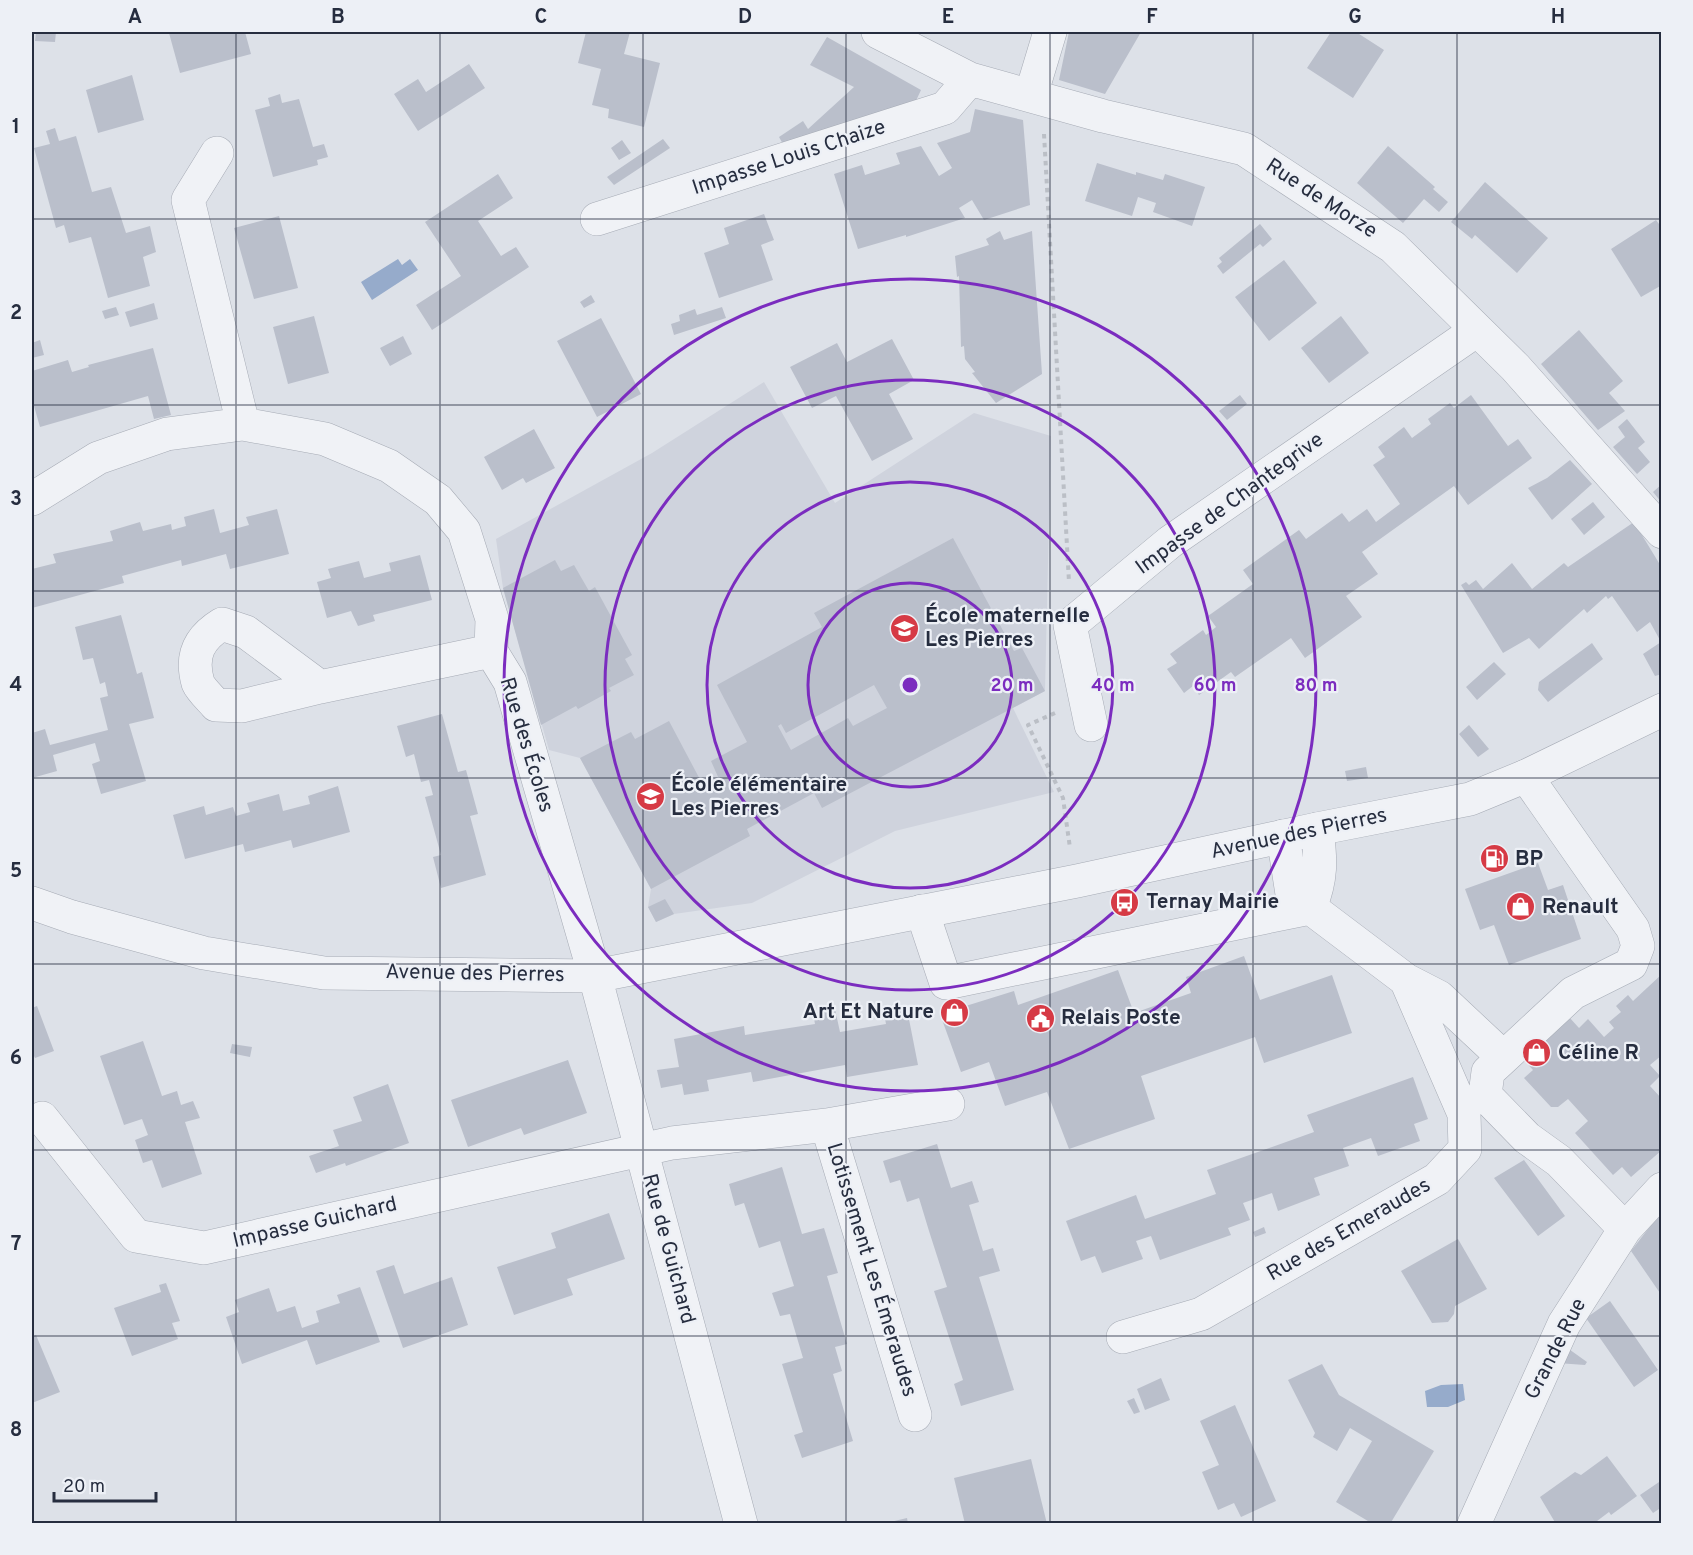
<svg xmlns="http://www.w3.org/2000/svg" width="1693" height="1555" font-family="Overpass,sans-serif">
<rect width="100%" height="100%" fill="#dde1e8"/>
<path fill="#cfd3dd" d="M 764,382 L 835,503 L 974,413 L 1051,436 L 1045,691 L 1013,708 L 1054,792 L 895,831 L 752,903 L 674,914 L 656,922 L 648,907 L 651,889 L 580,758 L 549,750 L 503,588 L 496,539 L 652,453 Z"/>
<path fill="#96abcb" d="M 398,259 L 402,265 L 410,259 L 418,270 L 372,300 L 361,282 Z
M 1463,1384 L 1465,1400 L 1448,1407 L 1427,1407 L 1425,1391 L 1441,1385 Z"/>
<path fill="#babfcb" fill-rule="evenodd" d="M 36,32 L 56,32 L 55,42 L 35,41 Z
M 245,32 L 251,54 L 180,73 L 169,33 Z
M 586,32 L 630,32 L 624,54 L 660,63 L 644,127 L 608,118 L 609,109 L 592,105 L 601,69 L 578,63 Z
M 1069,32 L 1141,32 L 1105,94 L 1059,80 Z
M 1331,32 L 1356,32 L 1384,50 L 1353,98 L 1307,68 Z
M 827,37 L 921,90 L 914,105 L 784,146 L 779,137 L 803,121 L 808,129 L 854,87 L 810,65 Z
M 469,64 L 485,88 L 418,131 L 394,94 L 418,79 L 426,92 Z
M 132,75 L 144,120 L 98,133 L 86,90 Z
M 280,94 L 282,103 L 299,99 L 313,147 L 324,144 L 328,157 L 317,160 L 318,165 L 273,177 L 255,110 L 270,106 L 268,98 Z
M 975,109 L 1023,120 L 1030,205 L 984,220 L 972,200 L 959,208 L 965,218 L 906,237 L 906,235 L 858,249 L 834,174 L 862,165 L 865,175 L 900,164 L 896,153 L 921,146 L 939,176 L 952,168 L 937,143 L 970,132 Z
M 55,128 L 59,141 L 76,136 L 92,192 L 111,187 L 126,233 L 150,226 L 156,252 L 143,257 L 150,286 L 108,298 L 91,237 L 69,243 L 64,225 L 56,228 L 34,148 L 50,144 L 46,131 Z
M 663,139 L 670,148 L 614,185 L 607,177 Z
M 622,140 L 631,153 L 619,160 L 611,148 Z
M 1388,146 L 1435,187 L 1433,189 L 1448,202 L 1439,212 L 1424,199 L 1403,223 L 1357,183 Z
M 1097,163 L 1136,175 L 1136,172 L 1163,180 L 1165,174 L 1205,187 L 1192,226 L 1153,212 L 1156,203 L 1138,197 L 1132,216 L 1085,201 Z
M 498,174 L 513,198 L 478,221 L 501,256 L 516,247 L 529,267 L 432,330 L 416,305 L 461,276 L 425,222 Z
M 1485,182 L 1548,238 L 1517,273 L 1475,235 L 1472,239 L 1451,222 Z
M 764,214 L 774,240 L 761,245 L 773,280 L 719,298 L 704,253 L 729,244 L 724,228 Z
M 279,216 L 298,288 L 254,299 L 234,228 Z
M 1656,220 L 1662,228 L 1662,285 L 1641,297 L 1611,249 Z
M 1260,224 L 1272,239 L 1263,247 L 1260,244 L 1223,274 L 1217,266 L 1222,262 L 1219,258 Z
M 1000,231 L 1004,240 L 1032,231 L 1042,374 L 996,403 L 972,373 L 975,372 L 965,359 L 964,346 L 961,347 L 959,276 L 957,277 L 955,256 L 989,245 L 986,239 Z
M 1284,260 L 1317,303 L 1269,341 L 1235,297 Z
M 591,295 L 595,302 L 584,308 L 580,302 Z
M 154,303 L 158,319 L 130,327 L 125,312 Z
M 116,307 L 119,315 L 105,319 L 102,311 Z
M 722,307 L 726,318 L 674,335 L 671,324 L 680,321 L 679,315 L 695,309 L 697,315 Z
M 314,316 L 329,373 L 288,384 L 273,327 Z
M 1341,316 L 1369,353 L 1329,383 L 1301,348 Z
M 601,318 L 641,394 L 597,417 L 557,341 Z
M 1579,330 L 1623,381 L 1609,393 L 1625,411 L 1598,430 L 1541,364 Z
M 403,336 L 412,354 L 390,366 L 380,348 Z
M 892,339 L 914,380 L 889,394 L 913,439 L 872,461 L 836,396 L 812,408 L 790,367 L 837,343 L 847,362 Z
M 40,340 L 44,355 L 32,358 L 32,343 Z
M 153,348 L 171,415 L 154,419 L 148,396 L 40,427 L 32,399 L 32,371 L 68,360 L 72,372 L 89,367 L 88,365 Z
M 1240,395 L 1247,404 L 1227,420 L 1219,411 Z
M 1471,395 L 1508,446 L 1518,439 L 1532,458 L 1468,505 L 1454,486 L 1362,552 L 1378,574 L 1346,596 L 1362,617 L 1305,658 L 1291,638 L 1235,677 L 1231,672 L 1199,695 L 1193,686 L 1184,693 L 1167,669 L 1177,663 L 1170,654 L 1203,630 L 1206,635 L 1216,627 L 1208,616 L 1253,584 L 1243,570 L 1299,530 L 1306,539 L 1342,513 L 1349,522 L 1367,509 L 1376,522 L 1400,504 L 1373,465 L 1385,457 L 1378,447 L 1404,427 L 1412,438 L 1431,424 L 1428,419 L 1450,403 L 1454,408 Z
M 1627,419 L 1645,442 L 1638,448 L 1650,462 L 1637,474 L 1613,447 L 1625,437 L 1618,427 Z
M 534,429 L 555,468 L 526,483 L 523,478 L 502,490 L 484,457 Z
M 1570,460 L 1592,484 L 1552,520 L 1528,488 L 1547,478 Z
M 1662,484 L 1662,503 L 1653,492 Z
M 1593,502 L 1605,517 L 1584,535 L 1571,519 Z
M 214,509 L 220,533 L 249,525 L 246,517 L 277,509 L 289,554 L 230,569 L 226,554 L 182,566 L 181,560 L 122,576 L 124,583 L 32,608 L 32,569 L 56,563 L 53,554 L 113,541 L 110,531 L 140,522 L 143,531 L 171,524 L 172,530 L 186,526 L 184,517 Z
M 1634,522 L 1662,568 L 1662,674 L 1655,676 L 1643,654 L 1661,642 L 1650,622 L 1637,632 L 1612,596 L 1608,599 L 1606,596 L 1587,613 L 1584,609 L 1539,649 L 1529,638 L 1503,653 L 1461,585 L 1466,582 L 1469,585 L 1476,580 L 1483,589 L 1512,563 L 1532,589 L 1564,563 L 1568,567 Z
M 953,538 L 1014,651 L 1022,648 L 1045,691 L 822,808 L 814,793 L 747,829 L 750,836 L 651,889 L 580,758 L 631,732 L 635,739 L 669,721 L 704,787 L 719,779 L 711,761 L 747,742 L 717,685 L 822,627 L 814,613 ZM 874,685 L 887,708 L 853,726 L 848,718 L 791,750 L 778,726 L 781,724 L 786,733 Z
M 420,555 L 432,600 L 373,615 L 375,621 L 358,626 L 351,611 L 327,618 L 317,582 L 331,578 L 328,569 L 359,561 L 364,578 L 391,571 L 389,563 Z
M 555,560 L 561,571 L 574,565 L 589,591 L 595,587 L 632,655 L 625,659 L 634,675 L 609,688 L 611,691 L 578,709 L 576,706 L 541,725 L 503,588 Z
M 121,615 L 137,674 L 142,672 L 154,718 L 129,724 L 146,781 L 101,794 L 92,764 L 100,761 L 95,743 L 53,755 L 57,771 L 32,778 L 32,733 L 45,729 L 50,745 L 108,730 L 100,698 L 108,696 L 105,682 L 100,684 L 93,658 L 83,660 L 75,627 Z
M 1592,643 L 1603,659 L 1548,702 L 1538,690 L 1539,682 Z
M 1494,662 L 1506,674 L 1477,700 L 1466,687 Z
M 442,714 L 458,772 L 466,770 L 478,814 L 470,816 L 486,875 L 441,888 L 433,857 L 441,855 L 425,797 L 433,795 L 429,780 L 421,782 L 414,754 L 406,757 L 397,726 Z
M 1469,725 L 1489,749 L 1478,757 L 1459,734 Z
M 1366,767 L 1368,778 L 1347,781 L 1345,771 Z
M 338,786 L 350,832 L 293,848 L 291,840 L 245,852 L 243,844 L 185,859 L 173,815 L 204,806 L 206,815 L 233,807 L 236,816 L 250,812 L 247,803 L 279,794 L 283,811 L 310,804 L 308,796 Z
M 1538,863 L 1548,890 L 1563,885 L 1581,939 L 1509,965 L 1494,925 L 1480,930 L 1465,889 Z
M 665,899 L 674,914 L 656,922 L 648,907 Z
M 1244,956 L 1260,1000 L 1332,975 L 1352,1033 L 1264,1063 L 1255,1037 L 1141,1076 L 1155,1119 L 1069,1149 L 1047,1092 L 1005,1106 L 989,1062 L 961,1072 L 940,1014 L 1014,991 L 1018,1005 L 1118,970 L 1134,1013 L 1191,993 L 1186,977 Z
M 1662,974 L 1662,1055 L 1650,1065 L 1660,1076 L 1650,1086 L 1662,1099 L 1662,1150 L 1631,1177 L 1622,1167 L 1613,1175 L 1575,1133 L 1588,1121 L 1568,1099 L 1558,1107 L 1551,1107 L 1524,1078 L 1533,1070 L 1523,1059 L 1569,1017 L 1579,1028 L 1588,1019 L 1604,1037 L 1614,1028 L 1609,1022 L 1621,1012 L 1616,1006 L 1628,995 L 1633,1001 Z
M 37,1006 L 54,1051 L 35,1058 L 32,1052 L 32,1008 Z
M 835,1009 L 840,1032 L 886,1024 L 884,1013 L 907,1009 L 918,1065 L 847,1077 L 845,1065 L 753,1082 L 751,1072 L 707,1080 L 709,1091 L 684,1095 L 682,1084 L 661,1088 L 657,1070 L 679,1067 L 674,1039 L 744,1026 L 745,1035 L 815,1024 L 813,1013 Z
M 143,1041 L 162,1096 L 177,1091 L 181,1105 L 193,1101 L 200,1118 L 185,1122 L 202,1174 L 162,1188 L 152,1160 L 143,1163 L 135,1140 L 148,1135 L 142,1119 L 124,1125 L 100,1056 Z
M 232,1044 L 252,1047 L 250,1057 L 230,1053 Z
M 568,1060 L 587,1113 L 524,1135 L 521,1128 L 468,1147 L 451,1100 Z
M 1413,1077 L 1428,1119 L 1414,1124 L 1420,1141 L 1378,1156 L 1371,1138 L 1343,1148 L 1349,1166 L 1314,1178 L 1320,1195 L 1278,1211 L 1272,1193 L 1243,1203 L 1250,1220 L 1228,1228 L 1231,1235 L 1160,1260 L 1151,1236 L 1136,1241 L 1143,1259 L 1102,1273 L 1095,1256 L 1081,1261 L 1066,1221 L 1136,1195 L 1145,1219 L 1216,1194 L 1207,1170 L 1314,1132 L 1307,1115 Z
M 388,1084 L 409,1143 L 346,1166 L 345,1163 L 316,1173 L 309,1156 L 339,1146 L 333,1130 L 362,1121 L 353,1097 Z
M 937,1144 L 951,1188 L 972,1181 L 979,1202 L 969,1205 L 983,1251 L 993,1248 L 1000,1271 L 979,1277 L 1014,1390 L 961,1406 L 954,1384 L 963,1380 L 934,1291 L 947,1287 L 929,1231 L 919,1198 L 907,1202 L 900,1180 L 890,1183 L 883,1161 Z
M 1524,1160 L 1565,1216 L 1538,1236 L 1494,1178 Z
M 782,1167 L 802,1234 L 824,1228 L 838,1273 L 827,1276 L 847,1344 L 835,1347 L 842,1371 L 833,1374 L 853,1441 L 802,1458 L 794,1435 L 803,1432 L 782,1364 L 803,1358 L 790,1314 L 780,1316 L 772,1293 L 794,1286 L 780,1241 L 759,1248 L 744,1203 L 735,1206 L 729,1184 Z
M 1662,1211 L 1662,1296 L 1631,1251 Z
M 609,1213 L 625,1259 L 567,1279 L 573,1295 L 514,1315 L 497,1267 L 556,1248 L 551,1233 Z
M 1264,1227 L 1266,1233 L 1255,1237 L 1253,1232 Z
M 1458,1239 L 1487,1289 L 1455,1306 L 1454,1314 L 1448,1322 L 1432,1323 L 1401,1271 Z
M 394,1265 L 404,1294 L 452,1277 L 468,1325 L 403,1348 L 376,1271 Z
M 166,1283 L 180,1321 L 172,1323 L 178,1339 L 132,1356 L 114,1308 L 161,1292 L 159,1285 Z
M 360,1287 L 380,1342 L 316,1365 L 307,1340 L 242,1364 L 226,1317 L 239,1312 L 235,1300 L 269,1288 L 277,1312 L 295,1306 L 302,1328 L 319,1322 L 316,1311 L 340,1303 L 337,1295 Z
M 1610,1301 L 1658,1370 L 1634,1387 L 1586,1318 Z
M 36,1335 L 60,1392 L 32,1403 L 32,1337 Z
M 1566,1347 L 1587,1362 L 1585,1365 L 1557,1363 Z
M 1322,1364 L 1339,1395 L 1434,1451 L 1390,1524 L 1373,1524 L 1336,1502 L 1372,1441 L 1350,1428 L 1337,1451 L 1313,1437 L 1315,1433 L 1288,1380 Z
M 1161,1378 L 1170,1400 L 1145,1410 L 1137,1389 Z
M 1134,1398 L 1140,1412 L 1134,1414 L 1127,1401 Z
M 1235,1405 L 1276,1501 L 1241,1517 L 1234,1503 L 1218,1510 L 1202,1472 L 1219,1465 L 1200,1421 Z
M 1607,1456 L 1637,1496 L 1611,1515 L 1609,1512 L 1593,1524 L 1556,1524 L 1540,1497 L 1575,1472 L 1581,1475 Z
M 1031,1459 L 1047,1524 L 965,1524 L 954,1478 Z
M 1662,1480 L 1662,1507 L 1653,1513 L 1640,1495 Z
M 907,1518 L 908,1524 L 886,1524 L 886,1523 Z"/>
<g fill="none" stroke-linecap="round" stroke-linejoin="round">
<defs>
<path id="minor" d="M 878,32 L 970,79 L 1103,116 L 1244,149 L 1393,247 L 1515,367 L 1662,532
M 1031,95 L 1050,32
M 217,153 L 188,200 L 243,424
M 597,219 L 945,108 L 970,79
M 32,499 L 98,458 L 167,434 L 243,424 L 325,439 L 389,466 L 438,500 L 464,531 L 492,619 L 491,651
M 320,687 L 242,706 L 216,705 C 211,699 201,690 198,683 C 190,655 199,638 222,624 L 246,632 L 320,687 L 491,651 L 510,682 L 595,976 L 741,1524
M 1091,725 L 1070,625 L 1170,542 L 1477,330
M 1526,776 L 1633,929 L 1638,946 L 1631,964 L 1573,993 L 1488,1072 L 1485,1095 L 1527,1138 L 1559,1161 L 1625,1229
M 1283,836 L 1292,894 L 1406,980 L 1439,997 L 1502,1056
M 1310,908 C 1322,878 1321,860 1317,829
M 922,911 L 946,983 L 1310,908
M 42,1118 L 136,1236 L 204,1248 L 672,1143 L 827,1125 L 915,1415
M 827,1125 L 948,1104
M 1123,1337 L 1201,1314 L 1437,1179 L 1465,1149 L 1464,1114 L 1406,980
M 1474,1524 L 1564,1324 L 1625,1229 L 1662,1189"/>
<path id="tertiary" d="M 32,903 L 72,917 L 204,953 L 324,973 L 595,976 L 1077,881 L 1317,829 L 1470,799 L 1526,776 L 1662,710"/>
</defs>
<use href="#minor" stroke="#a6abb5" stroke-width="34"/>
<use href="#tertiary" stroke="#a6abb5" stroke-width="34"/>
<path stroke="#bbbfc6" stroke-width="4" stroke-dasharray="4.5 4.5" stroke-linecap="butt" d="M 1044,134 L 1069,582
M 1055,713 L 1028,725 L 1063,798 L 1070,848"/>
<use href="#minor" stroke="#f0f2f6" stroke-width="33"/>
<use href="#tertiary" stroke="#f0f2f6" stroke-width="33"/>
</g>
<path fill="none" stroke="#262d3f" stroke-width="1.5" stroke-opacity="0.55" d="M 236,32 L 236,1524M 440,32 L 440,1524M 643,32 L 643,1524M 846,32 L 846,1524M 1050,32 L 1050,1524M 1253,32 L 1253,1524M 1457,32 L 1457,1524M 32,219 L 1662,219M 32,405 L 1662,405M 32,591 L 1662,591M 32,778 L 1662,778M 32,964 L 1662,964M 32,1150 L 1662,1150M 32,1336 L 1662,1336"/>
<g fill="none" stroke="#7b2cbf" stroke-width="3">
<circle cx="910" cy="685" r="102"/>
<circle cx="910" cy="685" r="203"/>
<circle cx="910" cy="685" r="305"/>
<circle cx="910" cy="685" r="406"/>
</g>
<defs>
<symbol id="school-disc" viewBox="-11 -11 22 22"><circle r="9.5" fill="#d63a45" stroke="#edf0f6"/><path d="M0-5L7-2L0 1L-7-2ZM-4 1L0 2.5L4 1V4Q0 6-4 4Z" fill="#fff"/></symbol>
<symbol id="fuel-disc" viewBox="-11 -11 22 22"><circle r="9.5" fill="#d63a45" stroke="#edf0f6"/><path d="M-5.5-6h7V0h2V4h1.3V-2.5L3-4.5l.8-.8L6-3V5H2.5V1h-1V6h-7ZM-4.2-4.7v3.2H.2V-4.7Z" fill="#fff"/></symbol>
<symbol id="bus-disc" viewBox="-11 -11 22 22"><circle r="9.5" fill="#d63a45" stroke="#edf0f6"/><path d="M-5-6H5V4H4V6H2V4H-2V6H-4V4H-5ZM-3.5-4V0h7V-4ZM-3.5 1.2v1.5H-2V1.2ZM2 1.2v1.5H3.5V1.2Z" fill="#fff"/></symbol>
<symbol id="shop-disc" viewBox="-11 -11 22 22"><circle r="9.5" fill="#d63a45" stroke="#edf0f6"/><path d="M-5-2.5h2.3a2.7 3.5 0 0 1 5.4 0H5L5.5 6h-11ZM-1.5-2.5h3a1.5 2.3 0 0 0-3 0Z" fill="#fff"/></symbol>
<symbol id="civic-disc" viewBox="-11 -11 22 22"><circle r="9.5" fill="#d63a45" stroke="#edf0f6"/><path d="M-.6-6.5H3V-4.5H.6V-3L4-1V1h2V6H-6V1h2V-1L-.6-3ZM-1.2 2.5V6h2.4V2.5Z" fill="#fff"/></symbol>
</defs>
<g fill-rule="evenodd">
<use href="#school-disc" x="888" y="612" width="33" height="33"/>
<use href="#school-disc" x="634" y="780" width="33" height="33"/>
<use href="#fuel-disc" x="1478" y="842" width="33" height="33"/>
<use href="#bus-disc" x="1108" y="886" width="33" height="33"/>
<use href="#shop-disc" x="1504" y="890" width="33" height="33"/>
<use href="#shop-disc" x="938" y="996" width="33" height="33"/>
<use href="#civic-disc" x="1024" y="1002" width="33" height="33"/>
<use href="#shop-disc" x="1520" y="1036" width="33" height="33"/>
</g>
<g text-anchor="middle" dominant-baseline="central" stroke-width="4.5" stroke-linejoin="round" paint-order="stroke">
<g font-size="21" fill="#262d3f" stroke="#edf0f6">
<text transform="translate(789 158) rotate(-18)">Impasse Louis Chaize</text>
<text transform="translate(1321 199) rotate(33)">Rue de Morze</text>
<text transform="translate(1230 504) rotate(-36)">Impasse de Chantegrive</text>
<text transform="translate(526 745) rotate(73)">Rue des Écoles</text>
<text transform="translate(1299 834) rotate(-12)">Avenue des Pierres</text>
<text transform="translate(475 974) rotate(1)">Avenue des Pierres</text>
<text transform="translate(315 1223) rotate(-13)">Impasse Guichard</text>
<text transform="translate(1349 1230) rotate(-30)">Rue des Emeraudes</text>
<text transform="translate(668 1249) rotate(75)">Rue de Guichard</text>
<text transform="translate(871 1270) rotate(73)">Lotissement Les Émeraudes</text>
<text transform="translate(1556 1349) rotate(-63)">Grande Rue</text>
</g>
<g font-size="21" font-weight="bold" fill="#262d3f" stroke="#edf0f6" text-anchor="start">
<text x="925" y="616">École maternelle<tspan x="925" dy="24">Les Pierres</tspan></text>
<text x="671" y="785">École élémentaire<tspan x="671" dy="24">Les Pierres</tspan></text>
<text x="1515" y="859">BP</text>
<text x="1146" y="902">Ternay Mairie</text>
<text x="1542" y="907">Renault</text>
<text x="934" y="1012" text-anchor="end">Art Et Nature</text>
<text x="1061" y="1018">Relais Poste</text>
<text x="1558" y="1053">Céline R</text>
</g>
</g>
<circle cx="910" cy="685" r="9" fill="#7b2cbf" stroke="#edf0f6" stroke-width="3"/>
<g font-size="18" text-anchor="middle" font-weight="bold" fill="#7b2cbf" stroke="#edf0f6" stroke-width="4.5" stroke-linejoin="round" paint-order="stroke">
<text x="1012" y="691">20 m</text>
<text x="1113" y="691">40 m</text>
<text x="1215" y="691">60 m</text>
<text x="1316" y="691">80 m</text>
</g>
<rect width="1693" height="1555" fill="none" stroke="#edf0f6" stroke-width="66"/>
<path d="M54 1492v9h102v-9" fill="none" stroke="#262d3f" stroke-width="3"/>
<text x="63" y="1492" font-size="18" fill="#262d3f" stroke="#edf0f6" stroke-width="4.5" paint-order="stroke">20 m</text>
<rect x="33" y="33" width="1627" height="1489" fill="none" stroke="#262d3f" stroke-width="2"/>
<g font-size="20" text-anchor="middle" font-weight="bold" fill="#262d3f">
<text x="135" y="23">A</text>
<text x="338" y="23">B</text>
<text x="541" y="23">C</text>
<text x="745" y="23">D</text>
<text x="948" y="23">E</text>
<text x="1152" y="23">F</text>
<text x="1355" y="23">G</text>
<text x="1558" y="23">H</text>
<text x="16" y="133">1</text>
<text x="16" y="319">2</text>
<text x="16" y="505">3</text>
<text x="16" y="691">4</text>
<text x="16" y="877">5</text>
<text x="16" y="1064">6</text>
<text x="16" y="1250">7</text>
<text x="16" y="1436">8</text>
</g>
</svg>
